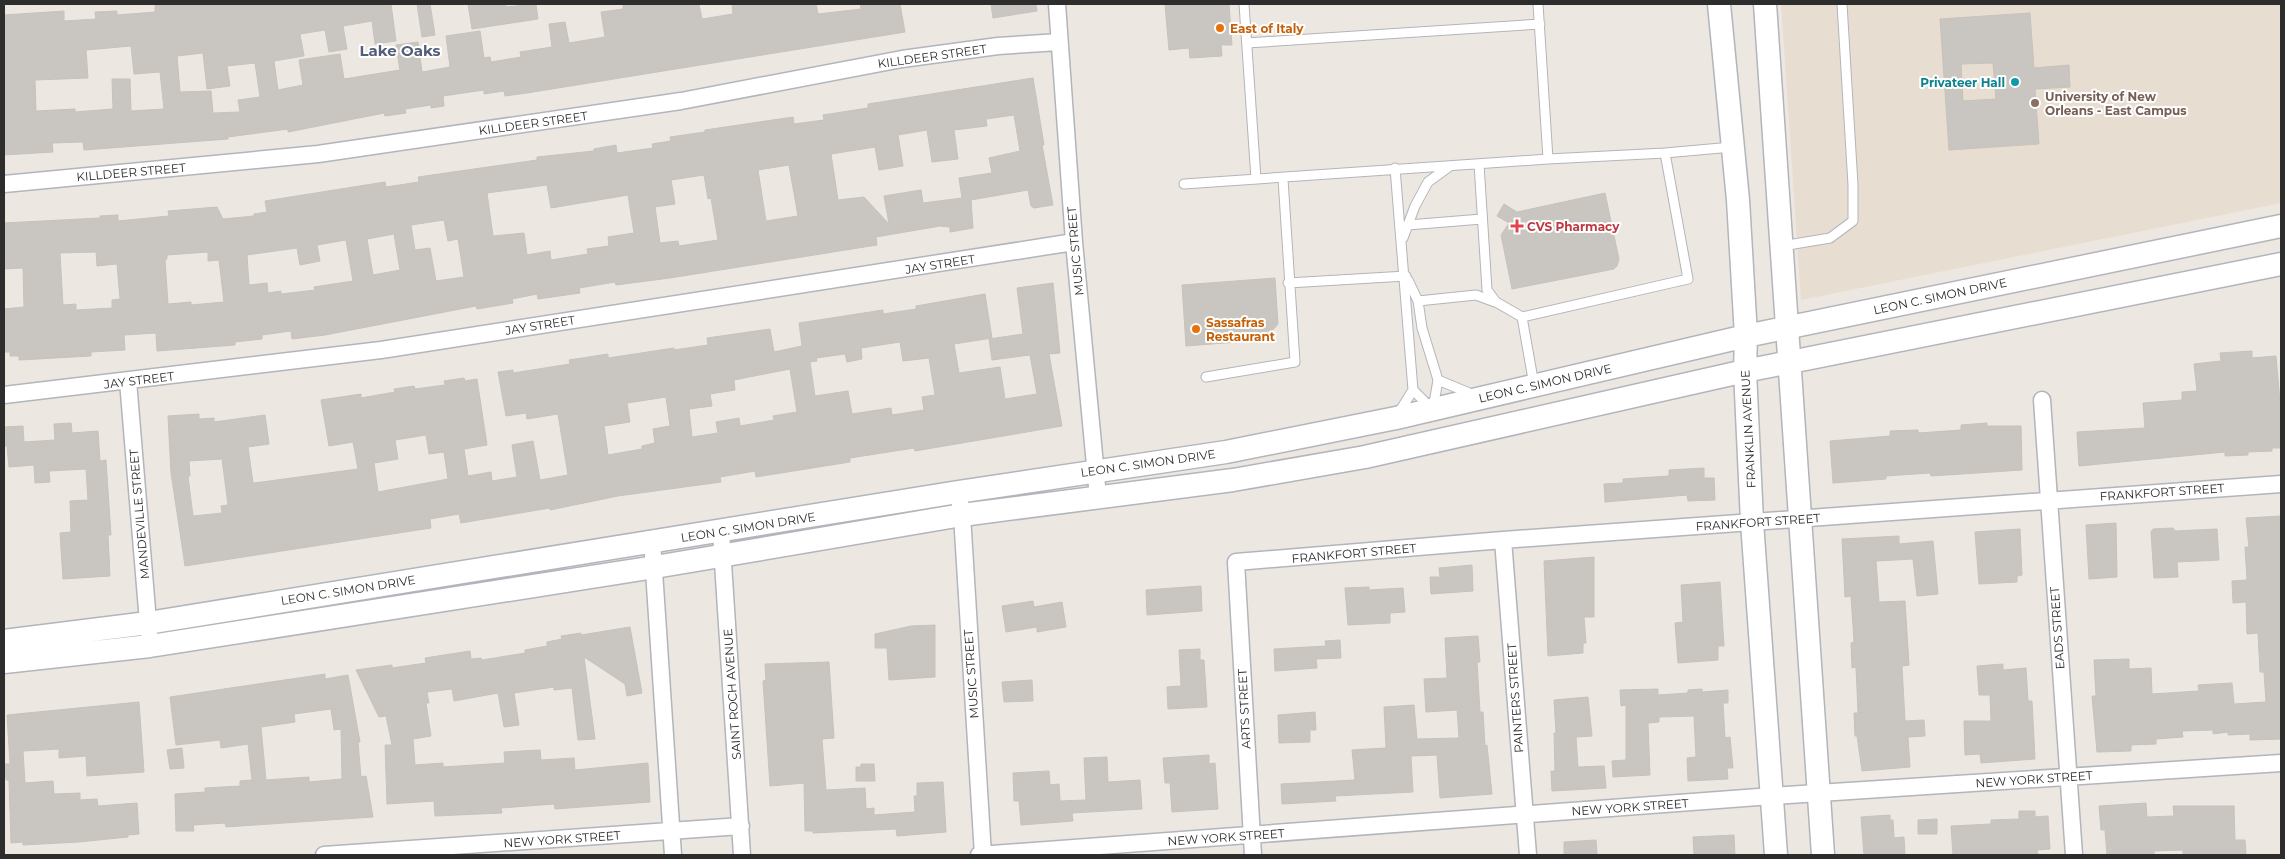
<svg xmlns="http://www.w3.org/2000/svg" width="2285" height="859" font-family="Montserrat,sans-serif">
<rect width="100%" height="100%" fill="#ede7e2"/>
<path fill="#e8ddd1" d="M 1781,4 L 2281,4 L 2281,203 L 1801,300 Z"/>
<path fill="#c9c5c0" stroke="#c8c2bb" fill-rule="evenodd" d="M 171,4 L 391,4 L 396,41 L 375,44 L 372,21 L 343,26 L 347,49 L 329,52 L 325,30 L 300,34 L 304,56 L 274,61 L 278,90 L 303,85 L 299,60 L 340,54 L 344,79 L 400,70 L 396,45 L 418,42 L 422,72 L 450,67 L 446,36 L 480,31 L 484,58 L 490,57 L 491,62 L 521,57 L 520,52 L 552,47 L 549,24 L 565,22 L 569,43 L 605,37 L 601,12 L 623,9 L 623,4 L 699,4 L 702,19 L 733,14 L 732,4 L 816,4 L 818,14 L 861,9 L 860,4 L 900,4 L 905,32 L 527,93 L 505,96 L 504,91 L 484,94 L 484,90 L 443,96 L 444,106 L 431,108 L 431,105 L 405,109 L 406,113 L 385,116 L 384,113 L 288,132 L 288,129 L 228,137 L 228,139 L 84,150 L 83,142 L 52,143 L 53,152 L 4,155 L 4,15 L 64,11 L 64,21 L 96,19 L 95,12 L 117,11 L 117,15 L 155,12 L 155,5 ZM 131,46 L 134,74 L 160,72 L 164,109 L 131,111 L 130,79 L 112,79 L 113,109 L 75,112 L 75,109 L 36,111 L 35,80 L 88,78 L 86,50 ZM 203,53 L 207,89 L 230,86 L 227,66 L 255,63 L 260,97 L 238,100 L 240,112 L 213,113 L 211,91 L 180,92 L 177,56 Z
M 417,4 L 430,4 L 435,35 L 422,37 Z
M 468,4 L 506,4 L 506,7 L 536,4 L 538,19 L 472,29 Z
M 991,4 L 1036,4 L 1037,11 L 993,18 Z
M 1165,4 L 1229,4 L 1232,45 L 1221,45 L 1222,56 L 1190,58 L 1189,48 L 1169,50 Z
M 2030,13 L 2034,68 L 2069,65 L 2070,87 L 2035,89 L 2039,144 L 1949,150 L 1940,19 ZM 1993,63 L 1996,99 L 1963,101 L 1961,64 Z
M 1033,78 L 1044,145 L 1042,145 L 1053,205 L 1034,208 L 1031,206 L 1028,190 L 971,200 L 973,228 L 950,232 L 950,227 L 940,226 L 876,237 L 877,245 L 670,278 L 616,285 L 615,282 L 579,288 L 580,293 L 538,299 L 537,294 L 512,299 L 513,303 L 477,309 L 476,306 L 325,335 L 292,339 L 291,331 L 262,335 L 262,339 L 235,342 L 235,345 L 157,351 L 156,333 L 124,335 L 125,350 L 91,352 L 91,356 L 19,360 L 19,356 L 10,356 L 10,352 L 4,352 L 4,309 L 24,307 L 23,268 L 4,269 L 4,223 L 100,218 L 100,216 L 118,215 L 118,221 L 169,216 L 168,211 L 217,207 L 223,219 L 254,216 L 254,214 L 267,212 L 265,201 L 385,182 L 386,187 L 419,182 L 418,177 L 537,160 L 537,157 L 594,151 L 594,149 L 616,145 L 617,153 L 653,148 L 652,144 L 671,141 L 670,137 L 705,132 L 705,130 L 793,117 L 794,124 L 824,120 L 823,115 L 868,108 L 868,104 ZM 1014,115 L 1020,151 L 989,158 L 992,173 L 959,178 L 962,198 L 923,203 L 921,190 L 884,196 L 889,224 L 864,197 L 838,200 L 831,154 L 875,147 L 879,170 L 903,166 L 898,135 L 927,130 L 932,162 L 958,159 L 954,130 L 987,126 L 986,119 ZM 789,165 L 798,216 L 766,221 L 758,170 ZM 704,175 L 708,199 L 711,198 L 718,240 L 679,246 L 678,241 L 660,243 L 655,207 L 675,204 L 671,180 ZM 547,185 L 551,208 L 628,195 L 634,233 L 608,237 L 609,246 L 587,249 L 588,254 L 551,260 L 550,251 L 527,255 L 524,233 L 493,236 L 487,193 ZM 444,220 L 448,241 L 458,239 L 464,277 L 436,281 L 430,248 L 415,250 L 411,225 ZM 394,234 L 400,270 L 373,275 L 367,239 ZM 346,240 L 353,281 L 314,287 L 315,290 L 281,294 L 281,291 L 268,293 L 267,283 L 249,285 L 247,255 L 297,248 L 300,265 L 320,261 L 317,245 ZM 96,252 L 97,266 L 117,264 L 120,299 L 112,300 L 112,308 L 76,310 L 76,304 L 63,305 L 60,253 ZM 208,252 L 208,261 L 219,260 L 224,302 L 191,305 L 191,302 L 168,304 L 165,260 L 167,259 L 167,255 Z
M 1605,193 L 1619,259 L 1617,266 L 1614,269 L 1512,289 L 1501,235 L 1509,223 L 1497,216 L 1504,204 L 1517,212 Z
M 1275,278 L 1278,324 L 1264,340 L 1186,346 L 1182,285 Z
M 1053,283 L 1060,353 L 1049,354 L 1062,426 L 915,451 L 914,448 L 850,458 L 850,462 L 756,477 L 755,471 L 720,477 L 721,482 L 618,496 L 550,510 L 550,508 L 461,523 L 459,514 L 430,519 L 431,528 L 185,566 L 171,473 L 168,416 L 199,414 L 199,419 L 214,418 L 214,422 L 265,415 L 269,444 L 248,447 L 253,483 L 262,482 L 358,469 L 353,442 L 329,446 L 321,400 L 361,394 L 361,398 L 395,392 L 394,389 L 414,386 L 415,389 L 445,385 L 444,381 L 464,378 L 465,381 L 477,379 L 487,445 L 464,449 L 468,476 L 491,472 L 492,481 L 517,477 L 512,445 L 533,441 L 540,480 L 568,475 L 558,414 L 527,419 L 526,413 L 506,416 L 498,372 L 513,370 L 513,373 L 570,364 L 569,360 L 608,354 L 608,358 L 674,348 L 674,350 L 708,345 L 707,338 L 770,329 L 774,352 L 802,346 L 799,323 L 883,310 L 883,314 L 916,309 L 916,306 L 985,294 L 992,338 L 954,344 L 959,373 L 1000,367 L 1005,399 L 1037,394 L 1030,355 L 992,360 L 989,339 L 1023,334 L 1017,288 ZM 900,342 L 903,361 L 929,358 L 935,395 L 922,397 L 924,410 L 892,415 L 891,408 L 852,414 L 848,391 L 815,396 L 810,362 L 817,361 L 816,358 L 845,354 L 847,362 L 862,359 L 861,348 ZM 790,369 L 797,412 L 773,416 L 774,420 L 740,426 L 739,418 L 716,422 L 718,433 L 692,437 L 689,409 L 712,406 L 710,394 L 735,390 L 734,380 ZM 666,397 L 670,426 L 653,429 L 655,443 L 642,446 L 642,449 L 608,455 L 604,426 L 630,422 L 627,403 ZM 426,435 L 429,454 L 444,452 L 448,479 L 378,492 L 374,463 L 398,459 L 395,440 ZM 222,459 L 228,505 L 221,506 L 222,513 L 193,516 L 188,476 L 190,476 L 189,461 Z
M 2252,351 L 2252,358 L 2276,356 L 2281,414 L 2281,448 L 2272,448 L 2272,451 L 2248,452 L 2248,455 L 2225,456 L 2225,452 L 2079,466 L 2077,432 L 2145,428 L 2143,403 L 2182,400 L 2182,392 L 2197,391 L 2194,364 L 2221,361 L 2220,353 Z
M 71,423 L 72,433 L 98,431 L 100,461 L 106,460 L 111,535 L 108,535 L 110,576 L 63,579 L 60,533 L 71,532 L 70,501 L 88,500 L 86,469 L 49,471 L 50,482 L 35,483 L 34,465 L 9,467 L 7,446 L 4,446 L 4,427 L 23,426 L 24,442 L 55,440 L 54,424 Z
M 1987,423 L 1987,426 L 2021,426 L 2022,470 L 1931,476 L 1930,473 L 1886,476 L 1886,479 L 1833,483 L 1830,441 L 1890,436 L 1890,431 L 1918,430 L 1918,433 L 1961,430 L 1961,425 Z
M 1704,468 L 1704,478 L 1714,478 L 1715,500 L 1688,501 L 1687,495 L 1605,502 L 1604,484 L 1623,483 L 1623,479 L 1669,476 L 1669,470 Z
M 2281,516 L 2281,739 L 2250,740 L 2250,734 L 2228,735 L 2228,732 L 2213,734 L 2213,730 L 2182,731 L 2183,737 L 2156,739 L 2156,744 L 2131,745 L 2131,751 L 2097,752 L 2092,696 L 2096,696 L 2094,660 L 2129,659 L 2129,669 L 2151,668 L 2152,694 L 2199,691 L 2198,685 L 2232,683 L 2234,704 L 2266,702 L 2264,672 L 2260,672 L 2258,633 L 2247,634 L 2246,602 L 2233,603 L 2232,581 L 2247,580 L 2245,547 L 2249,547 L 2246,518 Z
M 2116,523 L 2117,577 L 2089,579 L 2086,525 Z
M 2173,528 L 2175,531 L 2217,529 L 2219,560 L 2177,562 L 2178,577 L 2154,578 L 2151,532 L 2153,529 Z
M 2020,529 L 2022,575 L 2017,576 L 2017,582 L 1979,584 L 1975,532 Z
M 1899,536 L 1899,544 L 1933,541 L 1938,594 L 1917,596 L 1913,559 L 1876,561 L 1879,602 L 1905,601 L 1909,665 L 1902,666 L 1905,721 L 1924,720 L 1925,736 L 1908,737 L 1910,767 L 1862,771 L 1857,736 L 1855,736 L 1854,713 L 1858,713 L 1856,667 L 1852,668 L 1851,643 L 1854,642 L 1851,596 L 1845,597 L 1842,539 Z
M 1594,557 L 1594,617 L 1584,617 L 1586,643 L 1583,643 L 1583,653 L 1548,656 L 1544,561 Z
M 1472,565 L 1473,591 L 1431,594 L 1430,577 L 1440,577 L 1439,568 Z
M 1720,582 L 1724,646 L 1718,646 L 1718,660 L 1678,663 L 1675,623 L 1683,622 L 1681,585 Z
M 1201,586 L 1202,611 L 1147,615 L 1146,590 Z
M 1369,587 L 1369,590 L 1403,588 L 1405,612 L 1390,613 L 1390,623 L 1348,625 L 1345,588 Z
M 1033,601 L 1034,607 L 1062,602 L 1066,627 L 1037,632 L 1037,627 L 1006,632 L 1002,606 Z
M 935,625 L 935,677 L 889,680 L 887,648 L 875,648 L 875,634 L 911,626 Z
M 630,627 L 642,693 L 627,696 L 625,684 L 584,657 L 595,739 L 578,740 L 572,688 L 554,690 L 554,687 L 514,693 L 519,725 L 504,727 L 498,693 L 454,701 L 452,689 L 427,692 L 429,703 L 426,703 L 431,736 L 413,739 L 415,765 L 443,763 L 443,767 L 505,763 L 504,752 L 540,750 L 541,760 L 574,758 L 575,770 L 648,763 L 650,802 L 555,809 L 554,804 L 501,808 L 502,813 L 435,816 L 434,801 L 387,804 L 385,745 L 392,745 L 386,716 L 379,717 L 356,670 L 392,665 L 392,668 L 426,663 L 425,658 L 470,651 L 471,659 L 481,658 L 482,660 L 525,653 L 525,650 L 547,646 L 547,642 L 562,639 L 561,636 L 581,633 L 581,635 Z
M 1478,636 L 1480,662 L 1477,662 L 1480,712 L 1483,712 L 1485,746 L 1487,745 L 1492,794 L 1440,798 L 1437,755 L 1411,756 L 1413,792 L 1335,796 L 1336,801 L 1282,804 L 1281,784 L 1355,780 L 1352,750 L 1386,748 L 1384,707 L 1414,705 L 1417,739 L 1459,738 L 1457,710 L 1426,712 L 1424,679 L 1447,678 L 1445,638 Z
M 1340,640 L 1341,658 L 1316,659 L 1317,668 L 1275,671 L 1274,649 L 1326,646 L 1325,641 Z
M 1200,649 L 1200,660 L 1204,660 L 1207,707 L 1168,709 L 1167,687 L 1181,686 L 1179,650 Z
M 829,662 L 834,738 L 822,739 L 826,790 L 865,788 L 866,809 L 874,808 L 874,815 L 915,812 L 914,796 L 917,796 L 917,783 L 943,782 L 946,832 L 897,836 L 896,829 L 813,833 L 813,831 L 805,831 L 804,783 L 770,786 L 763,681 L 766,680 L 765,664 Z
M 2003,664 L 2003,670 L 2026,668 L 2028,701 L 2032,701 L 2035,759 L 1981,763 L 1980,754 L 1965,755 L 1964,721 L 1991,721 L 1990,695 L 1979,695 L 1977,666 Z
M 325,674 L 325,679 L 348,675 L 360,742 L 358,742 L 361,777 L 366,776 L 373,817 L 226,827 L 225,823 L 193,825 L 194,831 L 176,831 L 175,794 L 205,792 L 205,788 L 240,786 L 240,781 L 252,780 L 248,744 L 221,748 L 220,740 L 176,745 L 170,697 ZM 331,709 L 334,730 L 341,729 L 342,779 L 309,782 L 309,777 L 266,780 L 261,727 L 295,722 L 294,714 Z
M 1032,680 L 1033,701 L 1004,702 L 1002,682 Z
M 1658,689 L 1658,695 L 1688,693 L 1688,690 L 1702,689 L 1702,692 L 1728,690 L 1728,703 L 1723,703 L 1725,738 L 1730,737 L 1733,768 L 1727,768 L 1728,779 L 1688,781 L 1687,758 L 1696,757 L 1694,716 L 1659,717 L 1659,722 L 1648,723 L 1650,775 L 1613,777 L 1612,761 L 1626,760 L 1626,705 L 1621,706 L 1620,690 Z
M 1588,697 L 1592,736 L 1576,737 L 1578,767 L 1604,766 L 1606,788 L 1552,791 L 1551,771 L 1555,771 L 1554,733 L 1556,733 L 1554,700 Z
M 139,702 L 144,772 L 87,776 L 86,756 L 59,758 L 59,749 L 23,751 L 25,783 L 53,781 L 54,794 L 80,793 L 80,800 L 97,799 L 98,806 L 137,803 L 139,834 L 128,835 L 128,837 L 79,842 L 23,845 L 23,842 L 11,843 L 9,780 L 6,780 L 4,764 L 10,764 L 7,715 Z
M 1315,712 L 1316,730 L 1310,730 L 1310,742 L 1279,743 L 1278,715 Z
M 182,748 L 184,768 L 170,769 L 167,750 Z
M 1209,755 L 1209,764 L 1215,763 L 1218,809 L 1172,812 L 1170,783 L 1165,783 L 1163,758 Z
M 1107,757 L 1108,782 L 1140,780 L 1142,809 L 1072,813 L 1073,821 L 1021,825 L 1019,801 L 1014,801 L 1013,773 L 1049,771 L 1050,785 L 1059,784 L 1060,801 L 1086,800 L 1084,758 Z
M 861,764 L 874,764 L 875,781 L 856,781 L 856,767 L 861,767 Z
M 2146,803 L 2147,817 L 2174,816 L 2173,806 L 2234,806 L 2235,840 L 2245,840 L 2246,855 L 2183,855 L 2183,850 L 2154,851 L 2154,855 L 2107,855 L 2105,830 L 2101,830 L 2099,806 Z
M 2019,811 L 2035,811 L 2035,817 L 2048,816 L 2050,849 L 2037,850 L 2038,855 L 1953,855 L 1951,826 L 1991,824 L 1991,820 L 2019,819 Z
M 1890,815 L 1890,820 L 1893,820 L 1894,838 L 1904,837 L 1905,855 L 1864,855 L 1861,817 Z
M 1937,819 L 1937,834 L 1918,834 L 1918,820 Z
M 1734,835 L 1735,855 L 1694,855 L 1693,837 Z
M 1596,840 L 1597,855 L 1564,855 L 1564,842 Z"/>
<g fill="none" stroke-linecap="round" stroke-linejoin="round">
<defs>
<path id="lane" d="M 1244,4 L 1256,179
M 1247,43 L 1540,24
M 1548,159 L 1665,153
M 1479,164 L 1487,290 L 1496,302 L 1522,317
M 1395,168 L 1413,390 L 1398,414
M 1184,184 L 1548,159 L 1538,4
M 1408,225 L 1482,219
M 1403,238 L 1415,206 L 1428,182 L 1450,166
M 1782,246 L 1830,238 L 1853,221 L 1853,185 L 1842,4
M 1408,280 L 1418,301 L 1422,328 L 1438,380 L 1433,409
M 1288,283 L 1406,276
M 1418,301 L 1476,295 L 1495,302
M 1206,377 L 1295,362 L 1283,179
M 1438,380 L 1474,395
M 1534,385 L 1522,317 L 1688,279 L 1665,153 L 1732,147
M 1413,390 L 1430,407"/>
<path id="street" d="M 1057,4 L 1074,242 L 1098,497
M 4,184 L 318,154 L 681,101 L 902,59 L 998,46 L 1059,42
M 128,381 L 149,634
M 4,395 L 381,350 L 1074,242
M 2042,400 L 2074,855
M 958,492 L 962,515 L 983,855
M 721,532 L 742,855
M 1503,540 L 1528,855
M 652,541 L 673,855
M 324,855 L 741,826
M 979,855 L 1772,796 L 2281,763
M 1253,855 L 1236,562 L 1503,540 L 2281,484"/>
<path id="secondary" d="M 1719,4 L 1738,200 L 1746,336 L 1745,371 L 1752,522 L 1776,855
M 1765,4 L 1823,855
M 4,641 L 148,623 L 958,492 L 1226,452 L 1396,418 L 1746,336 L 2281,226
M 4,662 L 150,646 L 655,567 L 962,515 L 1233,480 L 1365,457 L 1745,371 L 2281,264"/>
</defs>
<use href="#lane" stroke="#b2b5bb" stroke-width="11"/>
<use href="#street" stroke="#b2b5bb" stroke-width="19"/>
<use href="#secondary" stroke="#b2b5bb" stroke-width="25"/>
<use href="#lane" stroke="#fff" stroke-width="9"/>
<use href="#street" stroke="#fff" stroke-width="16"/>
<use href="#secondary" stroke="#fff" stroke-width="22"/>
</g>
<g fill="#e8710a" stroke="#fff" stroke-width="2">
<circle cx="1220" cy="28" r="5"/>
<circle cx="1196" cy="329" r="5"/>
</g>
<circle fill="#0f9aa8" stroke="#fff" stroke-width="2" cx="2015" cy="82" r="5"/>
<circle fill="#8d6e63" stroke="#fff" stroke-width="2" cx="2035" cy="103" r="5"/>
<path fill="#e0444e" stroke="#fff" stroke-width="2" d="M1514.5 218.5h5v5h5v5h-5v5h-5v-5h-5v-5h5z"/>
<g text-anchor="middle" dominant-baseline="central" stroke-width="4" stroke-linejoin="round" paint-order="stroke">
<g font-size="12" font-weight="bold" fill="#c56008" stroke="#fff" text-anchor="start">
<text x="1230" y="28">East of Italy</text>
<text x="1206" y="322">Sassafras<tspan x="1206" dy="14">Restaurant</tspan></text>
</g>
<g font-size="12" fill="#2d2d2d" stroke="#fff">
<text transform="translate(932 56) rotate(-8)">KILLDEER STREET</text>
<text transform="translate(533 123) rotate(-8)">KILLDEER STREET</text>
<text transform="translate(131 172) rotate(-5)">KILLDEER STREET</text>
<text transform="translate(1075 251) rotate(-95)">MUSIC STREET</text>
<text transform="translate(940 264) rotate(-9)">JAY STREET</text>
<text transform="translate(1940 296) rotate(-12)">LEON C. SIMON DRIVE</text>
<text transform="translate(540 325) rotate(-9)">JAY STREET</text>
<text transform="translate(139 380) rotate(-7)">JAY STREET</text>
<text transform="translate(1545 383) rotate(-13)">LEON C. SIMON DRIVE</text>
<text transform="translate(1748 429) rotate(-93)">FRANKLIN AVENUE</text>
<text transform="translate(1148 463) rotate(-8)">LEON C. SIMON DRIVE</text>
<text transform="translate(2162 492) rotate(-4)">FRANKFORT STREET</text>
<text transform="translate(139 514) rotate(-95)">MANDEVILLE STREET</text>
<text transform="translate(1758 522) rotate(-4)">FRANKFORT STREET</text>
<text transform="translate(748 527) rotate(-9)">LEON C. SIMON DRIVE</text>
<text transform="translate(1354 553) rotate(-5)">FRANKFORT STREET</text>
<text transform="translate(348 590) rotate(-9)">LEON C. SIMON DRIVE</text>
<text transform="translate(2057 628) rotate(-94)">EADS STREET</text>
<text transform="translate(971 674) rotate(-94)">MUSIC STREET</text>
<text transform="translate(732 694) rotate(-94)">SAINT ROCH AVENUE</text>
<text transform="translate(1515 698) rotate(-94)">PAINTERS STREET</text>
<text transform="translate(1244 709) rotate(-93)">ARTS STREET</text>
<text transform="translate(2034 779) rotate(-4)">NEW YORK STREET</text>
<text transform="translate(1630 807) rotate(-4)">NEW YORK STREET</text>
<text transform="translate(1226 837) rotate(-4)">NEW YORK STREET</text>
<text transform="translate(562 839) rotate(-4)">NEW YORK STREET</text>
</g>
<g font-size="12" font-weight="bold" fill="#0d838f" stroke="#fff" text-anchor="end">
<text x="2005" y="82">Privateer Hall</text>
</g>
<g font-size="12" font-weight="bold" fill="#785e54" stroke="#fff" text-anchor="start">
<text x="2045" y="96">University of New<tspan x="2045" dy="14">Orleans - East Campus</tspan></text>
</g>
<g font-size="12" font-weight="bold" fill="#be3a42" stroke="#fff" text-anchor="start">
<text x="1527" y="226">CVS Pharmacy</text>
</g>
<g font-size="15" font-weight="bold" fill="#535e79" stroke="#fff">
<text x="400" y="50">Lake Oaks</text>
</g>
</g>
<rect width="2285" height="859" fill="none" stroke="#2d2d2d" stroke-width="10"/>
</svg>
